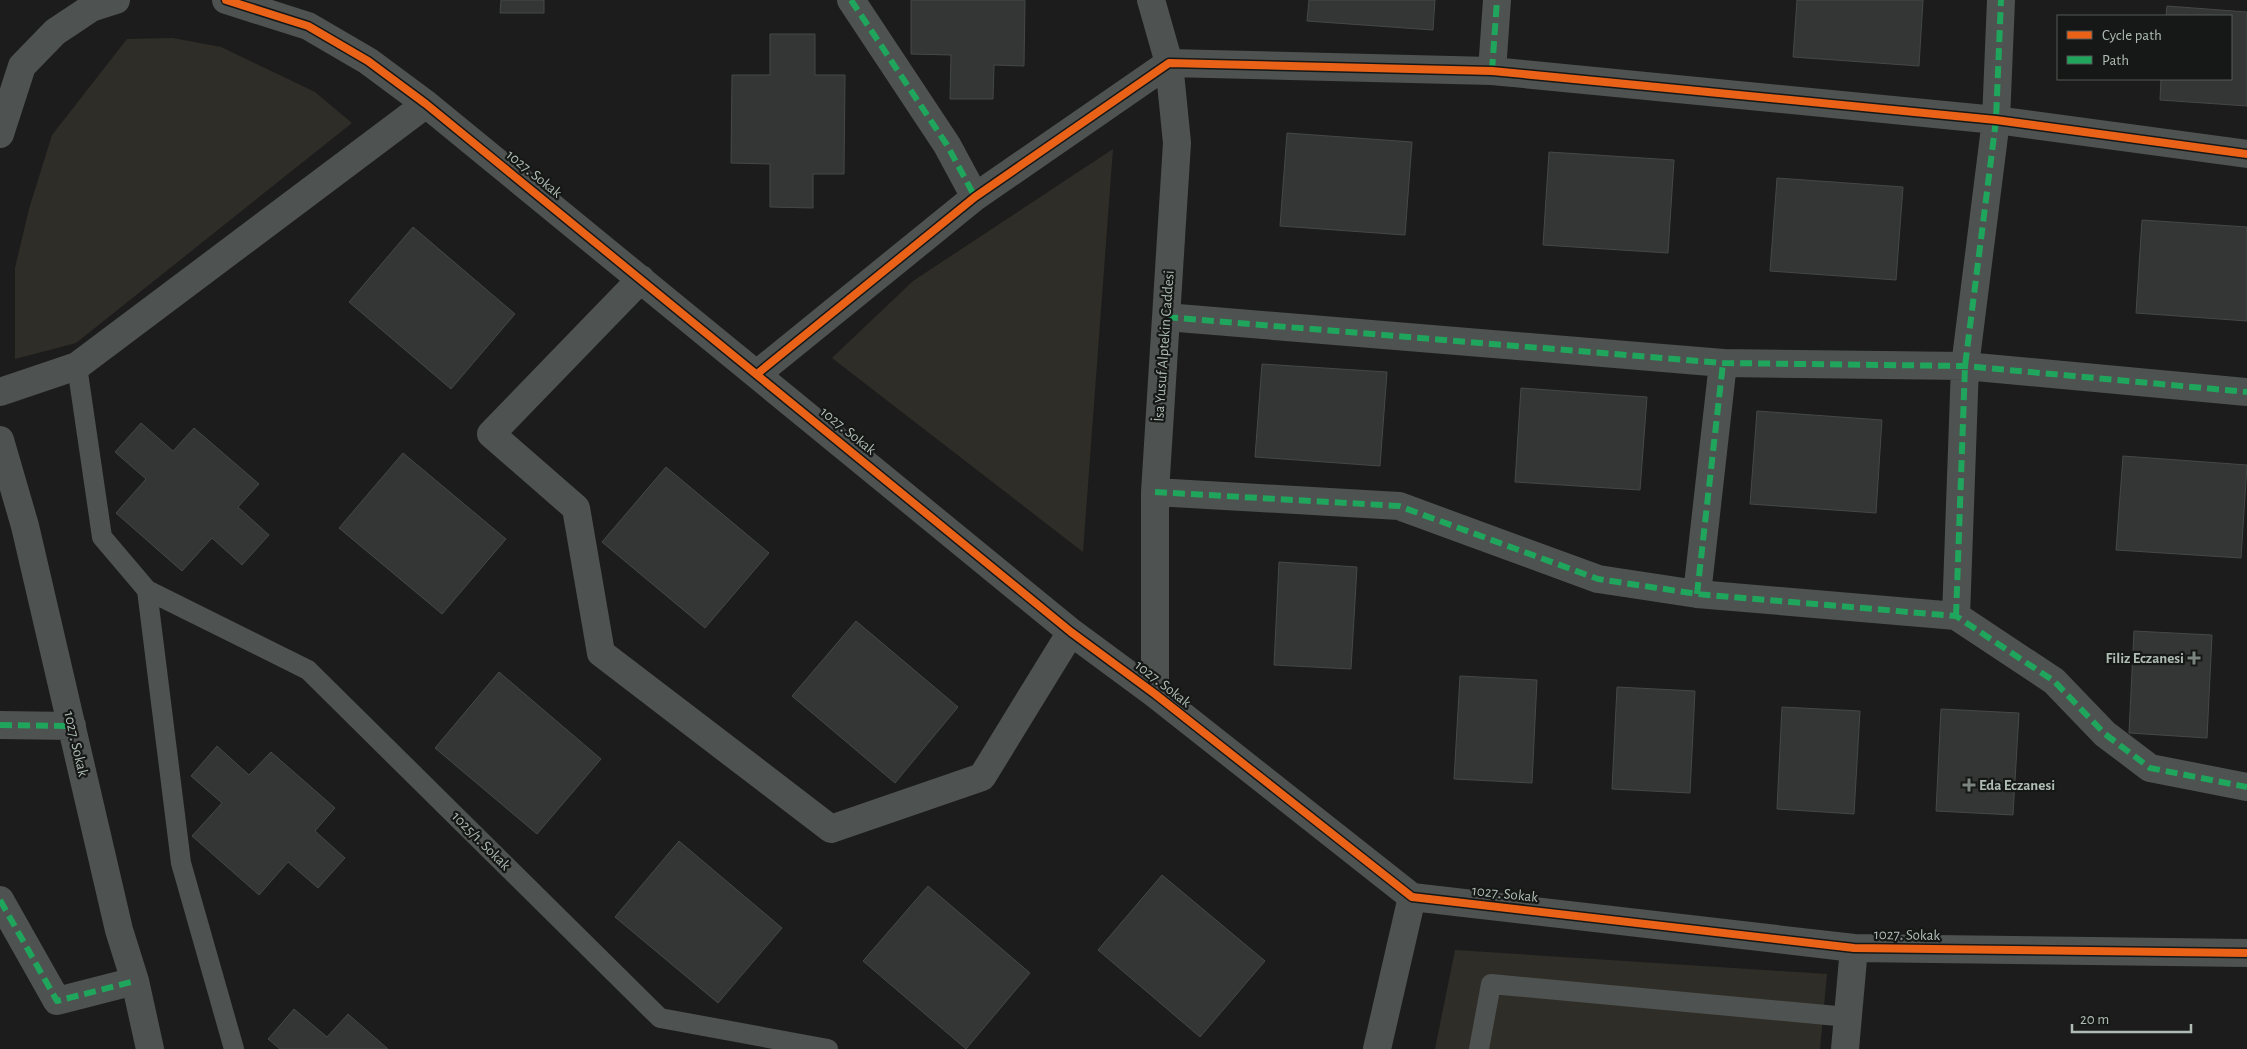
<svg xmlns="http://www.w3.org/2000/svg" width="2247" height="1049" font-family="'Alegreya Sans',sans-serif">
<rect width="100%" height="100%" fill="#1c1c1c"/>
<path fill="#2f2d27" d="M 173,38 L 221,47 L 315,92 L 352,123 L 76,343 L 15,359 L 15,268 L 29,209 L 52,135 L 127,39 Z
M 1113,149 L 1083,552 L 832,358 L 913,281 Z
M 1455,950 L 1827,974 L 1820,1049 L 1435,1049 Z"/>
<path fill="#343635" stroke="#444846" d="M 501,0 L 544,0 L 544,13 L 500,13 Z
M 911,0 L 1025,0 L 1024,66 L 994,65 L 993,99 L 950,99 L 951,55 L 911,54 Z
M 1309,0 L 1435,0 L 1433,30 L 1307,21 Z
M 1797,0 L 1923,0 L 1919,66 L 1793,57 Z
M 2167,6 L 2247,12 L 2247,106 L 2160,100 L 2161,79 L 2231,79 L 2231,16 L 2166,16 Z
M 770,34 L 815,34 L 815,75 L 845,75 L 844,174 L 813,174 L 813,208 L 770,207 L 770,164 L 731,163 L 732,75 L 770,75 Z
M 1287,133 L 1412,142 L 1405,235 L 1280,226 Z
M 1549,152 L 1674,160 L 1668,253 L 1543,245 Z
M 1777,178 L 1903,187 L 1896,280 L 1770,271 Z
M 2142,220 L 2247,227 L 2247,321 L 2136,313 Z
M 413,227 L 515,314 L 451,389 L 349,302 Z
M 1262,364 L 1387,372 L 1380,466 L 1255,457 Z
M 1521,388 L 1647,397 L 1640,490 L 1515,482 Z
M 1757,411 L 1882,420 L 1876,513 L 1750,504 Z
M 141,423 L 173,451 L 194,428 L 259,484 L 238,507 L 269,535 L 242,565 L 212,538 L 182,571 L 116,513 L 146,479 L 115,452 Z
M 403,453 L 506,539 L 442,614 L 339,528 Z
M 2123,456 L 2247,465 L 2241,558 L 2116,550 Z
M 666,467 L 769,553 L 705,628 L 602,542 Z
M 1279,562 L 1357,567 L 1351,669 L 1274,665 Z
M 856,621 L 958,707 L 895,783 L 792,696 Z
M 2134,631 L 2212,635 L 2207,738 L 2129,733 Z
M 499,672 L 601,759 L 537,834 L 435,748 Z
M 1460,676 L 1537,680 L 1532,783 L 1454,779 Z
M 1617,687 L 1695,691 L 1690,793 L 1612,789 Z
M 1782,707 L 1860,711 L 1854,814 L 1777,809 Z
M 1941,709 L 2019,713 L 2013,815 L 1936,811 Z
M 217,746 L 249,775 L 271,752 L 335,808 L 315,831 L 345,858 L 318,888 L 288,862 L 259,895 L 192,836 L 222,803 L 191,776 Z
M 679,841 L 782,928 L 718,1003 L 615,917 Z
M 1162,875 L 1265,961 L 1200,1037 L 1098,950 Z
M 928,886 L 1030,973 L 966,1049 L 863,961 Z
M 294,1009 L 327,1037 L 348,1014 L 388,1049 L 280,1049 L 268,1039 Z"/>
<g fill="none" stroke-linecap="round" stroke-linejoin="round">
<path stroke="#4e5250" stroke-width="20" d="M 77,366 L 102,537 L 147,590 L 181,863 L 234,1049
M 147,590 L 308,670 L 660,1018 L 828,1049
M 1479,1049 L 1491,984 L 1848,1017"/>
<path stroke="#4e5250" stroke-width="28" d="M 226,0 L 308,26 L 368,61 L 426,104 L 1071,632 L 1155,694 L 1412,897 L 1854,948 L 2247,953
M 851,0 L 947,145 L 975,197
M 1151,0 L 1169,63 L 1177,143 L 1155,492 L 1155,694
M 1492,71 L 1497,0
M 0,134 L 22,66 L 55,32 L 91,8 L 116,0
M 641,279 L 491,434 L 576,508 L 601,653 L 831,829 L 982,777 L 1071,632
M 1166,317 L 1723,363 L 1965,366 L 2247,392
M 757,374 L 975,197 L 1169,63 L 1492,71 L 1996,120 L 2247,154
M 0,392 L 77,366 L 426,104
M 0,440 L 25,526 L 119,930 L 135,981 L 150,1049
M 1155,492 L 1399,506 L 1598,579 L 1697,594 L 1956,616 L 2054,681 L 2105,734 L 2150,768 L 2247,787
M 1697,594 L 1723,363
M 1956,616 L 1965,366 L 1996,120 L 2001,0
M 0,725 L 72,726
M 0,900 L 57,1001 L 135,981
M 1377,1049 L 1412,897
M 1845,1049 L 1854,948"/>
<path stroke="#20a55d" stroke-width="6" stroke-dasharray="12 6" stroke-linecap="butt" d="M 851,0 L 947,145 L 975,197
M 1492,71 L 1497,0
M 1166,317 L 1723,363 L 1965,366 L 2247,392
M 1155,492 L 1399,506 L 1598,579 L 1697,594 L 1956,616 L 2054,681 L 2105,734 L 2150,768 L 2247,787
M 1697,594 L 1723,363
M 1956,616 L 1965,366 L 1996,120 L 2001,0
M 0,725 L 72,726
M 0,900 L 57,1001 L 135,981"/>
<defs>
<path id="cycleway" d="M 226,0 L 308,26 L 368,61 L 426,104 L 1071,632 L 1155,694 L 1412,897 L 1854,948 L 2247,953
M 757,374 L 975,197 L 1169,63 L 1492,71 L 1996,120 L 2247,154"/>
</defs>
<use href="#cycleway" stroke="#161817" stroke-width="11"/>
<use href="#cycleway" stroke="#ea6118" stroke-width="8"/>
</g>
<g fill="#7b847e" stroke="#161817" stroke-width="2">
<path d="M2191.5 650.5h5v5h5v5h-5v5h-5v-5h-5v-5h5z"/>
<path d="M1966.5 777.5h5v5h5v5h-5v5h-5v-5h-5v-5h5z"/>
</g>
<g text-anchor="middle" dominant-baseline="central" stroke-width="4.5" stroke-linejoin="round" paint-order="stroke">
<g font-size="15" fill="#aebcb3" stroke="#161817">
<text transform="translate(534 174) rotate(39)">1027. Sokak</text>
<text transform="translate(1164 346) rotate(-86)">İsa Yusuf Alptekin Caddesi</text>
<text transform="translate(848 431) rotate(39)">1027. Sokak</text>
<text transform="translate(1163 684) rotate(38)">1027. Sokak</text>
<text transform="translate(76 744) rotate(77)">1027. Sokak</text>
<text transform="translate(481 841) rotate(45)">1025/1. Sokak</text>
<text transform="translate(1505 894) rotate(6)">1027. Sokak</text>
<text transform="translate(1907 935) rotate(1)">1027. Sokak</text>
</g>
<g font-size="15" font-weight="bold" fill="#aebcb3" stroke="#161817" text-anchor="end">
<text x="2184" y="658">Filiz Eczanesi</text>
<text x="1979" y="785" text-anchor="start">Eda Eczanesi</text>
</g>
</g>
<rect x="2057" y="15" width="175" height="65" fill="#161817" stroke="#535a55"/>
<rect x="2067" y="31" width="25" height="8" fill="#ea6118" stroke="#535a55"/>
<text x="2102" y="40" font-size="15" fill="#aebcb3">Cycle path</text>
<rect x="2067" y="56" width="25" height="8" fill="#20a55d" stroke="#535a55"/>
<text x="2102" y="65" font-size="15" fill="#aebcb3">Path</text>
<path d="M2072 1024v8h119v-8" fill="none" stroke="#aebcb3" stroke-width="2.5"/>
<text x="2080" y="1024" font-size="15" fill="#aebcb3" stroke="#161817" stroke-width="4" paint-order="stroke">20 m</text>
</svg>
